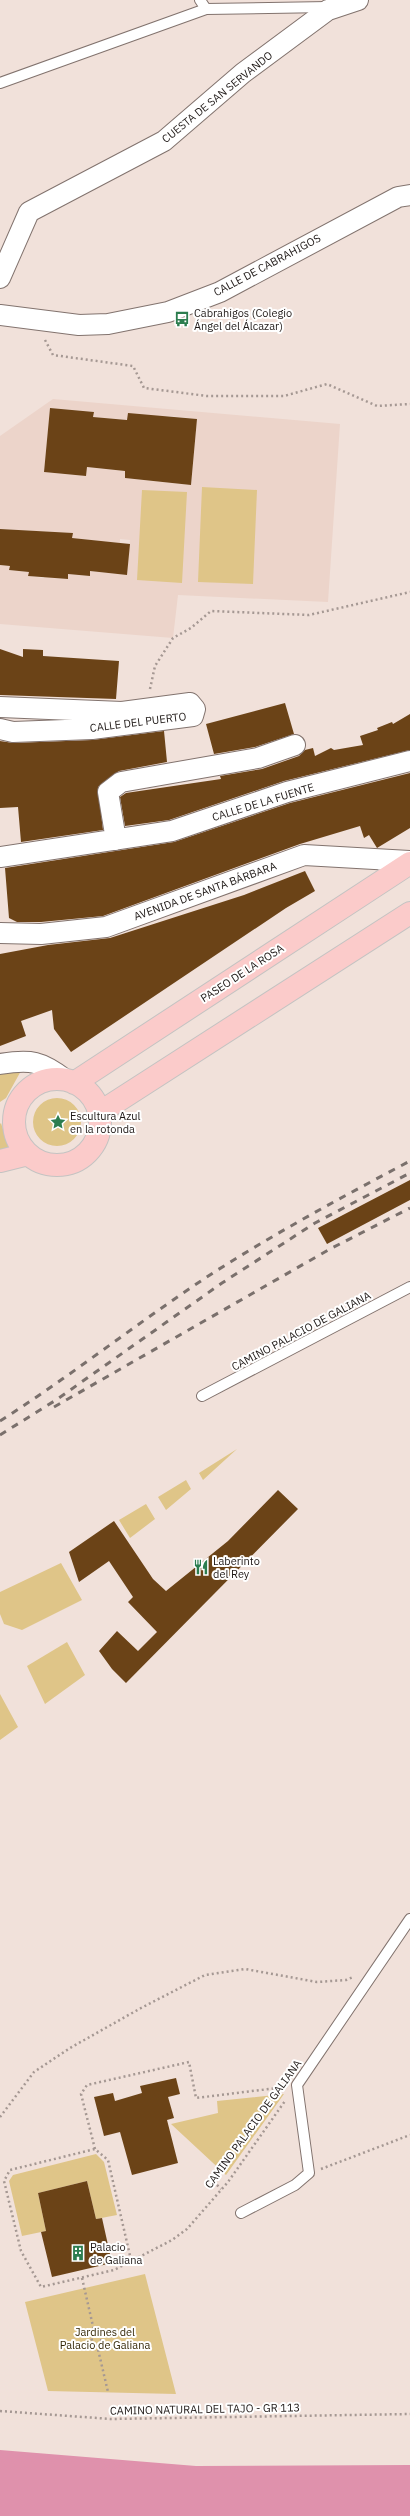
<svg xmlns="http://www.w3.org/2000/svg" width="410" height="2516" font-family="'IBM Plex Sans',sans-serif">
<rect width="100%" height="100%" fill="#f1e1da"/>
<path fill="#ecd4ca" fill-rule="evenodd" d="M 53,399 L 340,424 L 328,602 L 178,595 L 173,638 L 0,624 L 0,565 L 10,566 L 9,570 L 29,572 L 29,576 L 44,578 L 46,567 L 52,578 L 67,579 L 68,574 L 90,576 L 90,571 L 127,575 L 130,540 L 120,539 L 120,543 L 72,538 L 72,533 L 0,529 L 0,436 ZM 50,408 L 94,412 L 93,417 L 127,420 L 169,416 L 197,419 L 191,485 L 125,478 L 125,471 L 87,467 L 86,476 L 44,472 Z"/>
<path fill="#dfc588" d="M 202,487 L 257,490 L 253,584 L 198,582 Z
M 142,490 L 187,492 L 182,583 L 137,580 Z
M 27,1060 L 6,1098 L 0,1102 L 0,1065 Z
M33 1122a24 24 0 1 1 48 0a24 24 0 1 1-48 0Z
M 1,1123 L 10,1152 L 0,1157 L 0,1124 Z
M 237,1449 L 203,1480 L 199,1473 Z
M 186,1480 L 191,1489 L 166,1510 L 158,1497 Z
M 146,1504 L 155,1519 L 130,1538 L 119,1520 Z
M 61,1563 L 82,1600 L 22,1630 L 4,1624 L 0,1614 L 0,1592 Z
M 67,1642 L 85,1675 L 45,1704 L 27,1666 Z
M 0,1694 L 18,1727 L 0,1740 Z
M 284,2094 L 226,2175 L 171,2124 L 218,2113 L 217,2101 Z
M 96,2154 L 104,2162 L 117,2215 L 96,2219 L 87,2181 L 38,2193 L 46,2231 L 22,2236 L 9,2181 L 13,2175 Z
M 145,2274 L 176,2394 L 48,2391 L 25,2302 Z"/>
<path fill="#df91ac" d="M 0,2450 L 196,2466 L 410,2465 L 410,2516 L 0,2516 Z"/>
<path fill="#6b4317" d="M 50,408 L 94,412 L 93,417 L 127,420 L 128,413 L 197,419 L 191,485 L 125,478 L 125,471 L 87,467 L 86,476 L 44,472 Z
M 0,529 L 73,533 L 72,538 L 130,544 L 127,575 L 90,571 L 90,576 L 68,574 L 68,579 L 28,576 L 29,572 L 9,570 L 10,566 L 0,565 Z
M 0,649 L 23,657 L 23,649 L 43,650 L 43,656 L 119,661 L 116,699 L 0,695 Z
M 285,703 L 294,734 L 255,747 L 214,754 L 206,724 Z
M 410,714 L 410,750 L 284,781 L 169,820 L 125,826 L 120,797 L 126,793 L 221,779 L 220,776 L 262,769 L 299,756 L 305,750 L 313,748 L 315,756 L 331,748 L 334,750 L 363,745 L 360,736 L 378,730 L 377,728 L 392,722 L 393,724 Z
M 164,731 L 167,762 L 119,771 L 98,787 L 103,830 L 21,842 L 18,807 L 0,808 L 0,741 L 13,743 L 92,740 Z
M 410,773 L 410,828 L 377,848 L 369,835 L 364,838 L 360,826 L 300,844 L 103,916 L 41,922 L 17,922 L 9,918 L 5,868 L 174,842 L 290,803 Z
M 305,871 L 315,891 L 286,908 L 71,1052 L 54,1029 L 52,1010 L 21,1021 L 26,1036 L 0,1046 L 0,954 L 48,945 L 110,938 L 244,895 Z
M 410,1180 L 410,1200 L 327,1244 L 318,1228 Z
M 278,1490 L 298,1509 L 126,1683 L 112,1669 L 99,1651 L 117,1631 L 138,1651 L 157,1632 L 128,1602 L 133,1597 L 109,1561 L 79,1582 L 69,1552 L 114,1521 L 153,1579 L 166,1591 L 228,1541 Z
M 176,2078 L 180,2094 L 168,2097 L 174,2118 L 167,2120 L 178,2163 L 132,2175 L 120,2132 L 104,2136 L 94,2097 L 113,2093 L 115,2101 L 142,2093 L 140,2086 Z
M 87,2181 L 96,2219 L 102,2218 L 112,2263 L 52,2277 L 41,2232 L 46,2231 L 38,2193 Z"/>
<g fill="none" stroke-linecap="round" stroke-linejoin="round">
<defs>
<path id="lane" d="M 200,0 L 206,9
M 0,83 L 206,9 L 328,7
M 202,1396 L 410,1287
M 241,2213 L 295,2185 L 309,2173 L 297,2085 L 410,1919"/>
<path id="street" d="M 0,278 L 29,212 L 164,141 L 243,73 L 328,10 L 358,0
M 0,315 L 79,325 L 108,324 L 168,312 L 220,292 L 398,197 L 410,195
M 0,707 L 122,712 L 190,703 L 195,709 L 193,716 L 92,729 L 13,732 L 0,729
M 116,840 L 108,792 L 121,782 L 258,758 L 295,745
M 0,857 L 172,831 L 287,792 L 410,761
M 0,933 L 41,934 L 106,927 L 304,855 L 410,861
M 0,1064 C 31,1059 41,1061 66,1080"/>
<path id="primary" d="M14 1122a43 43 0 1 1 86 0a43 43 0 1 1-86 0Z
M 74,1083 L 410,863
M 99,1113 L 410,913
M 0,1161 L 28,1154"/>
</defs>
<use href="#lane" stroke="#82736e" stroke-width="12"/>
<use href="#street" stroke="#82736e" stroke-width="22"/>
<use href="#primary" stroke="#c4c3c2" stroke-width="24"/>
<path stroke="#a59893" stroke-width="2.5" stroke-dasharray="2 3" stroke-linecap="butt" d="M 45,340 L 53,355 L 133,366 L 144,388 L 207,396 L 284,396 L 327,384 L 377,406 L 410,404
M 150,689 L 155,666 L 173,638 L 191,628 L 211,611 L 309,615 L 410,592
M 0,2117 L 34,2072 L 70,2048 L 141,2008 L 205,1975 L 245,1969 L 317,1982 L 346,1980 L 353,1977
M 95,2149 L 81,2094 L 87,2085 L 189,2062 L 196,2098 L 285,2087
M 321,2169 L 410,2135
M 217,2185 L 221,2189
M 131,2260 L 108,2160 L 95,2149 L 10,2170 L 4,2181 L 21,2251 L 41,2287 L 114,2270 L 172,2240 L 187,2229 L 228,2182 L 285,2101
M 82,2278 L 95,2335
M 100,2334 L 102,2344 L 93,2346 L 91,2336 Z
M 97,2345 L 108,2392
M 0,2411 L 111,2419 L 410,2414"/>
<use href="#lane" stroke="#fff" stroke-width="10"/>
<use href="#street" stroke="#fff" stroke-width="20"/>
<use href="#primary" stroke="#fbcbca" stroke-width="22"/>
<path stroke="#7a706c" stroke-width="3" stroke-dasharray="7 7" stroke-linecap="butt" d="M 54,1407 L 330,1249 L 410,1208
M 0,1421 C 74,1374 142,1319 216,1271 C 279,1231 344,1196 410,1161
M 0,1435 L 56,1400 L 222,1283 L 315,1223 L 410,1173"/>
</g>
<defs>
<symbol id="bus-bare" viewBox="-9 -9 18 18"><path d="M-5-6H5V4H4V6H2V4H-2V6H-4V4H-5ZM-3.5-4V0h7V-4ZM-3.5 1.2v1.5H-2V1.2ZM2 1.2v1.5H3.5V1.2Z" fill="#2c7d4f" stroke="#fff" stroke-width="2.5" paint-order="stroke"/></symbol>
<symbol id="sight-bare" viewBox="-9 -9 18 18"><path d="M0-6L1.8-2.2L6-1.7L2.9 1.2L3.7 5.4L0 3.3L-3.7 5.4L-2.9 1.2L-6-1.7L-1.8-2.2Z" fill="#2c7d4f" stroke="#fff" stroke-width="2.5" paint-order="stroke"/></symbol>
<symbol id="restaurant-bare" viewBox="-9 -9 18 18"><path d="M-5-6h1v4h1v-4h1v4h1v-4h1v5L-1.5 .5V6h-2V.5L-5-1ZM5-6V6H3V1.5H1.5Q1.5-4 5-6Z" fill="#2c7d4f" stroke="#fff" stroke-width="2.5" paint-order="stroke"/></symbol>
<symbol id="building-bare" viewBox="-9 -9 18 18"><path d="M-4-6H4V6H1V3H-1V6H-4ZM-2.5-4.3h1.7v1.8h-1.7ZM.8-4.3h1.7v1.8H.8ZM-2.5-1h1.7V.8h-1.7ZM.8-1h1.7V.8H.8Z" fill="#2c7d4f" stroke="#fff" stroke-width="2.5" paint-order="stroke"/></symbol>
</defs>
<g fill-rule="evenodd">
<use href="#bus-bare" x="171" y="308" width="22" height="22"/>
<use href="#sight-bare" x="47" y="1111" width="22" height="22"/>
<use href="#restaurant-bare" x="190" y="1556" width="22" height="22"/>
<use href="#building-bare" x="67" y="2242" width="22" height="22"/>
</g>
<g text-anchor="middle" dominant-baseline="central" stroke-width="4" stroke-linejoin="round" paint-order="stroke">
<g font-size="11" fill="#1e1816" stroke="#fff">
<text transform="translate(217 97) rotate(-39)">CUESTA DE SAN SERVANDO</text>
<text transform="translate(267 265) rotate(-28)">CALLE DE CABRAHIGOS</text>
<text transform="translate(138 722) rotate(-7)">CALLE DEL PUERTO</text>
<text transform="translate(263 802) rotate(-17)">CALLE DE LA FUENTE</text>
<text transform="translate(205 891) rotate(-20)">AVENIDA DE SANTA BÁRBARA</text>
<text transform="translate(242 973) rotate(-33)">PASEO DE LA ROSA</text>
<text transform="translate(301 1331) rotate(-28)">CAMINO PALACIO DE GALIANA</text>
<text transform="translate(253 2124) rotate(-54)">CAMINO PALACIO DE GALIANA</text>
<text transform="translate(205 2409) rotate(-1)">CAMINO NATURAL DEL TAJO - GR 113</text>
</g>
<g font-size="11" fill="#1e1816" stroke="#fff" text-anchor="start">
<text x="194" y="313">Cabrahigos (Colegio<tspan x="194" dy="13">Ángel del Álcazar)</tspan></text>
<text x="70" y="1116">Escultura Azul<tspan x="70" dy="13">en la rotonda</tspan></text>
<text x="213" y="1561">Laberinto<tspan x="213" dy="13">del Rey</tspan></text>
<text x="90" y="2247">Palacio<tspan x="90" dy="13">de Galiana</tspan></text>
</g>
<g font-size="11" fill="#342706" stroke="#fff">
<text x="105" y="2332">Jardines del<tspan x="105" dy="13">Palacio de Galiana</tspan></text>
</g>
</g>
</svg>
